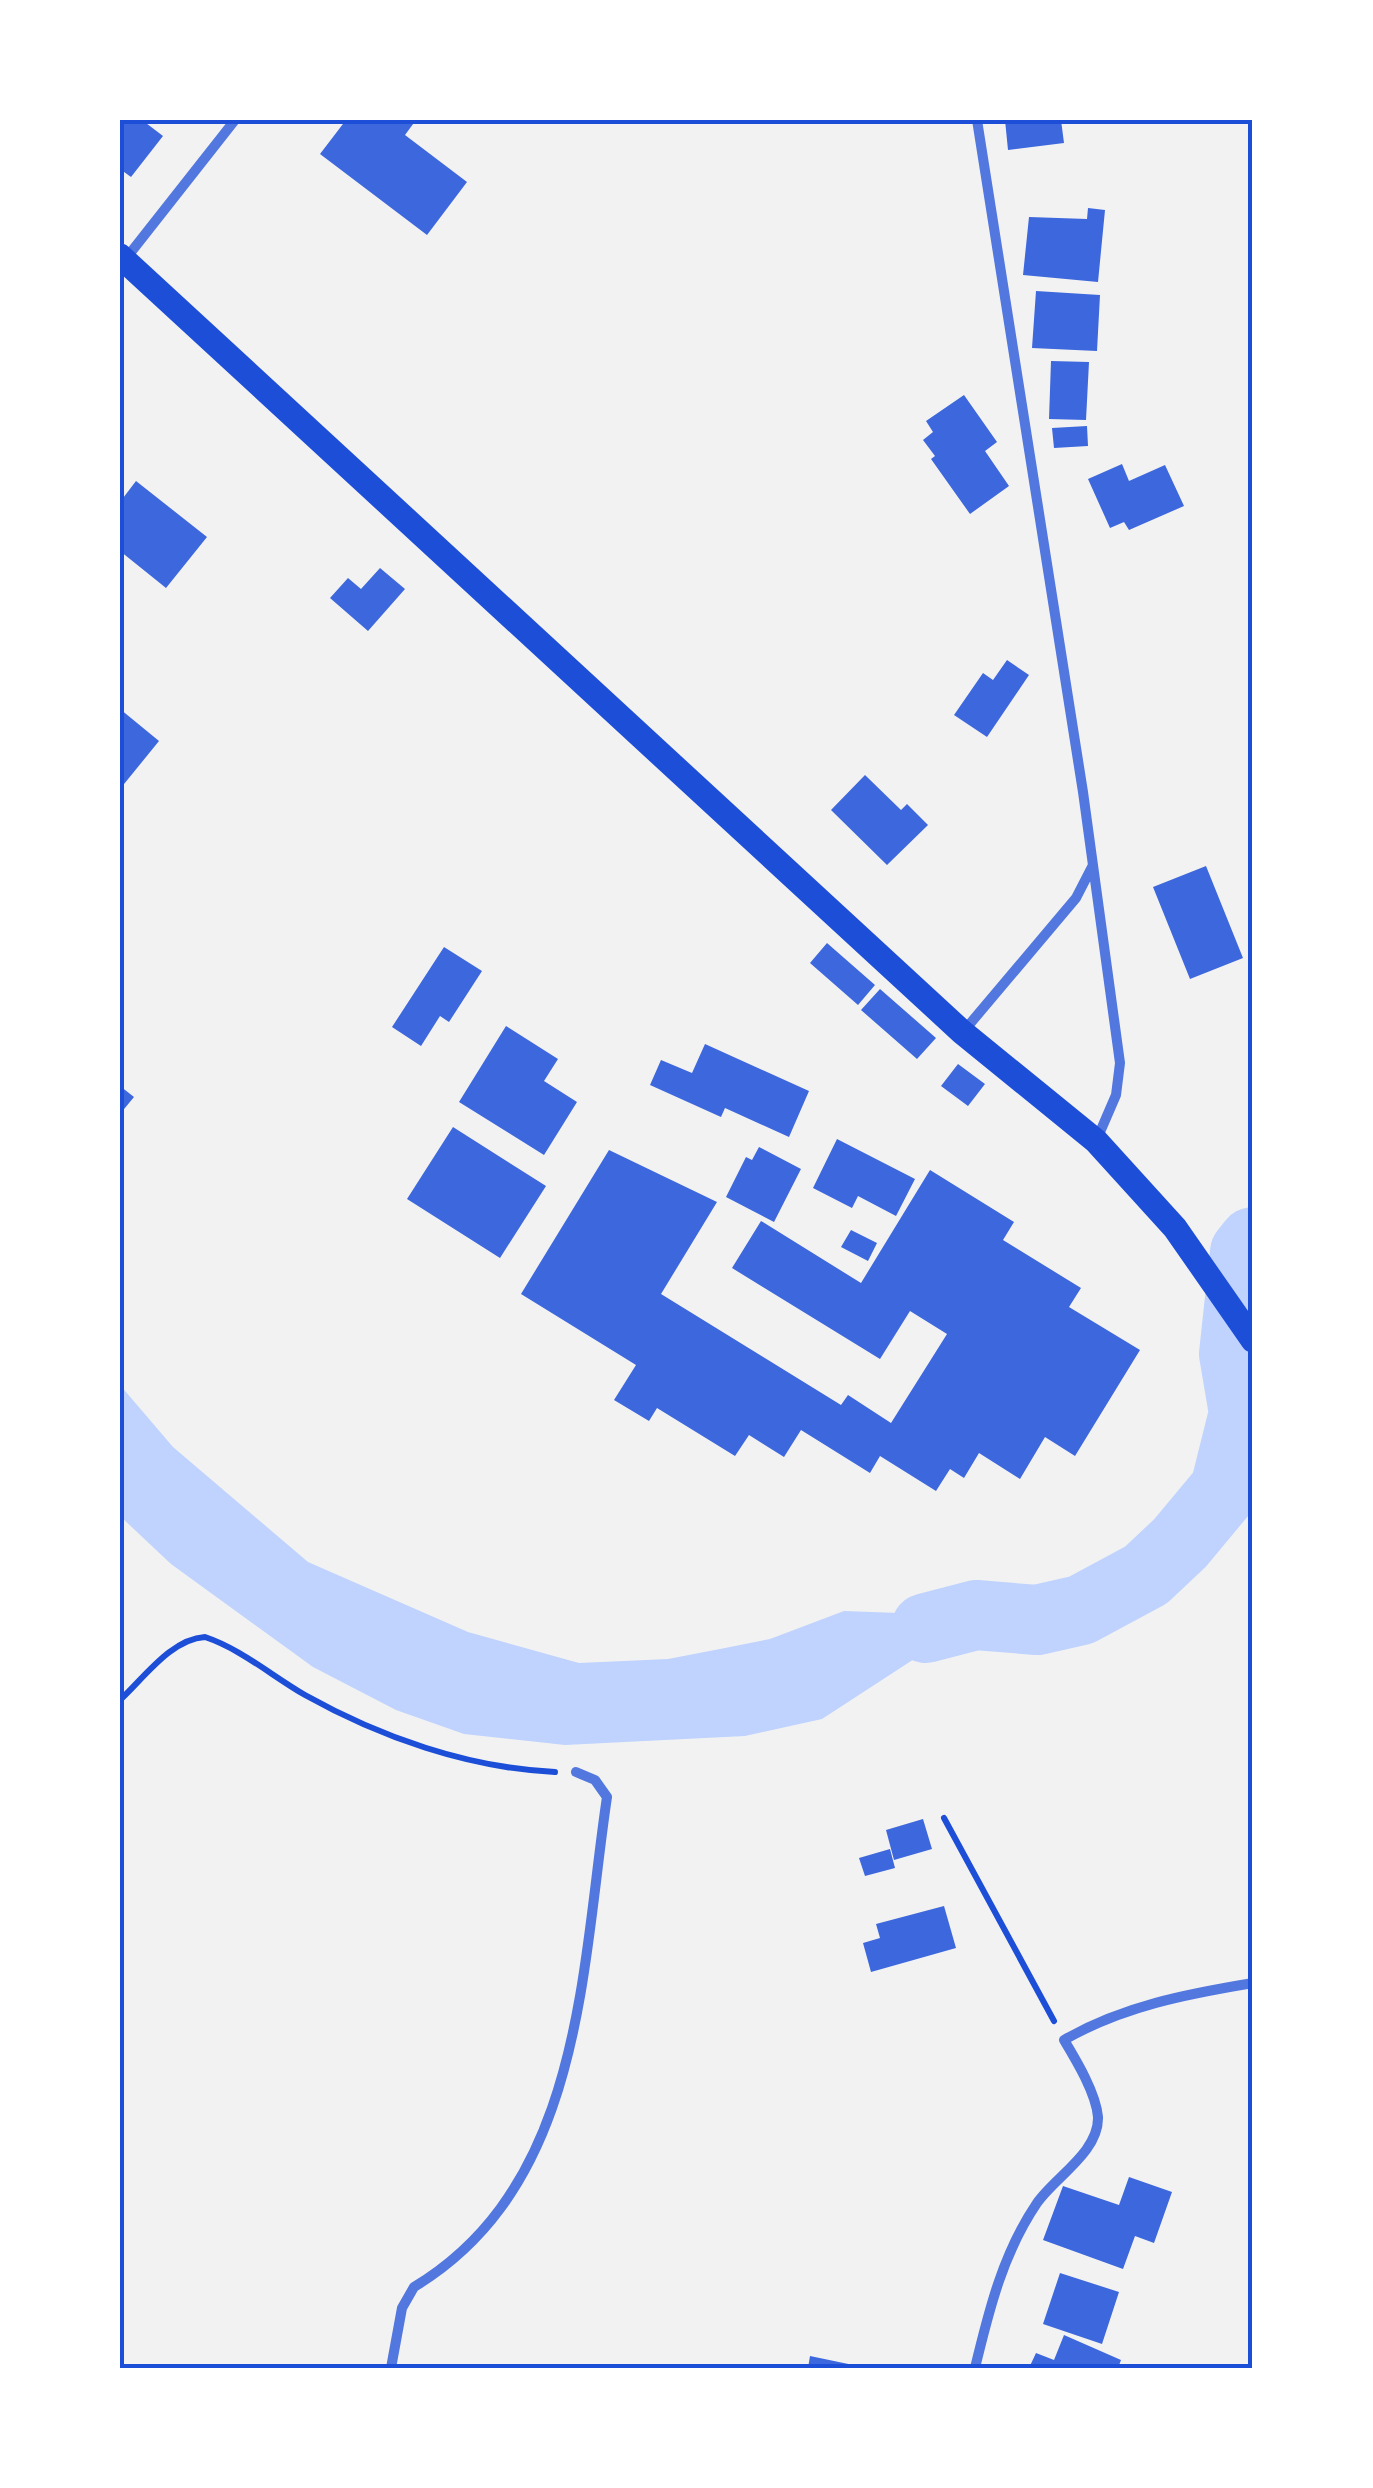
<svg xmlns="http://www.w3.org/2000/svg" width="1373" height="2488" font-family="Arial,sans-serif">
<rect width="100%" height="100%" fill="#f2f2f2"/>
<path fill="#bfd3fe" d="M 120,1385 L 173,1447 L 308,1562 L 468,1632 L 579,1663 L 668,1659 L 720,1649 L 770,1639 L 844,1611 L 927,1614 L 963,1604 L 1020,1620 L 951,1635 L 822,1719 L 745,1736 L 565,1745 L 464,1734 L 396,1710 L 313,1667 L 171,1564 L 120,1516 Z"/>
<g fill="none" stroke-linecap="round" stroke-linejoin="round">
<path stroke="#bfd3fe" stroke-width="70" d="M 926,1628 L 976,1615 L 1037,1620 L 1081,1610 L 1146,1575 L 1180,1543 L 1225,1489 L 1244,1413 L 1234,1354 L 1245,1252 L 1253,1242"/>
</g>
<path fill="#3d67dc" d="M 120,120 L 142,120 L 163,136 L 131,177 L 120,169 Z
M 346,120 L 416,120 L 405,135 L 467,182 L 427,235 L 320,154 Z
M 1005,120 L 1061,120 L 1064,143 L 1008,150 Z
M 1088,208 L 1105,210 L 1098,282 L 1023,275 L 1029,217 L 1087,219 Z
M 1036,291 L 1100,295 L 1097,351 L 1032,348 Z
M 1051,361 L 1089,362 L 1086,420 L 1049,419 Z
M 964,395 L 997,442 L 985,451 L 1009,486 L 970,514 L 931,459 L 935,456 L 923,440 L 933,432 L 926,421 Z
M 1087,426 L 1088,446 L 1054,448 L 1052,428 Z
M 1122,464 L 1129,481 L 1165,465 L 1184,506 L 1129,530 L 1124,522 L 1110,528 L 1088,479 Z
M 136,481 L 207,537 L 166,588 L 120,551 L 120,502 Z
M 380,568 L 405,589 L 368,631 L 330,598 L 348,578 L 361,589 Z
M 1007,660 L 1029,675 L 987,737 L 954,715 L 983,673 L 993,680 Z
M 120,709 L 159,741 L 120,789 Z
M 865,775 L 901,810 L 907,804 L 928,825 L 887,865 L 831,810 Z
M 1206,866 L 1243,958 L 1190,979 L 1153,887 Z
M 827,943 L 875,985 L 858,1005 L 810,963 Z
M 444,947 L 482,971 L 449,1022 L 440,1016 L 421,1046 L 392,1027 Z
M 880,989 L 936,1038 L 917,1059 L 861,1010 Z
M 506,1026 L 558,1059 L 544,1081 L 577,1102 L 544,1155 L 459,1102 Z
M 705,1044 L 809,1091 L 789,1137 L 725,1108 L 721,1117 L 650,1085 L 661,1060 L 692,1073 Z
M 958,1064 L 985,1084 L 968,1106 L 941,1086 Z
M 120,1086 L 134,1097 L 120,1114 Z
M 453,1127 L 546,1186 L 500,1258 L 407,1199 Z
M 837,1139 L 915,1179 L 896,1216 L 858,1196 L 852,1208 L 813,1188 Z
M 759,1147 L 801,1169 L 774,1222 L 726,1197 L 746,1157 L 752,1160 Z
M 609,1150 L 717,1202 L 661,1294 L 841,1405 L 848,1395 L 891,1423 L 947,1334 L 910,1311 L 880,1359 L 732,1268 L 761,1221 L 861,1283 L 930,1170 L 1014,1222 L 1003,1240 L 1081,1288 L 1069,1307 L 1140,1350 L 1075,1456 L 1045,1437 L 1020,1479 L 979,1453 L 964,1478 L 950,1469 L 936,1491 L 880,1456 L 870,1473 L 801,1430 L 784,1457 L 749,1435 L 735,1456 L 657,1408 L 649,1421 L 614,1400 L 636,1365 L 521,1294 Z
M 851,1230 L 877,1243 L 868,1261 L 841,1247 Z
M 923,1819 L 932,1849 L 894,1860 L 886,1830 Z
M 890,1849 L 895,1868 L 865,1876 L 859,1858 Z
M 944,1906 L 956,1948 L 871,1972 L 863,1943 L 880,1938 L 876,1924 Z
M 1129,2177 L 1172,2192 L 1154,2243 L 1135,2236 L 1123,2269 L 1043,2240 L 1063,2186 L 1119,2205 Z
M 1060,2273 L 1119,2292 L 1102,2344 L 1043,2324 Z
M 1064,2335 L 1121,2360 L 1118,2368 L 1029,2368 L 1036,2353 L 1054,2360 Z
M 810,2356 L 858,2366 L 858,2368 L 808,2368 Z"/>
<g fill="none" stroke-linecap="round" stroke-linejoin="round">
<path stroke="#1d4ed8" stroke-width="6" d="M 120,1700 C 144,1678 171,1639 205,1637 C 241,1649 272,1676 305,1695 C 380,1737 468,1768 555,1772
M 944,1818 L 1054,2021"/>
<path stroke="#5277de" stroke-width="10" d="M 977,120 L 1083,792 L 1120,1063 L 1116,1095 L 1097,1139
M 124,261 L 235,120
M 963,1032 L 1076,898 L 1093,865
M 391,2368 L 402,2308 L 414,2287 C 583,2185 581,1971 607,1797 L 595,1780 L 576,1772
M 975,2368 C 989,2310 1003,2253 1037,2203 C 1055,2177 1099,2152 1098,2117 C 1096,2093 1076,2060 1064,2040 C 1123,2006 1187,1994 1253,1983"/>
<path stroke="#1d4ed8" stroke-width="25" d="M 120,256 L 962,1032 L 1096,1141 L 1175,1228 L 1253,1340"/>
</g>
<rect width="1373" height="2488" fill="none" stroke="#ffffff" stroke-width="245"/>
<rect x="122" y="122" width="1128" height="2244" fill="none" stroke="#1d4ed8" stroke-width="4"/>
</svg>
